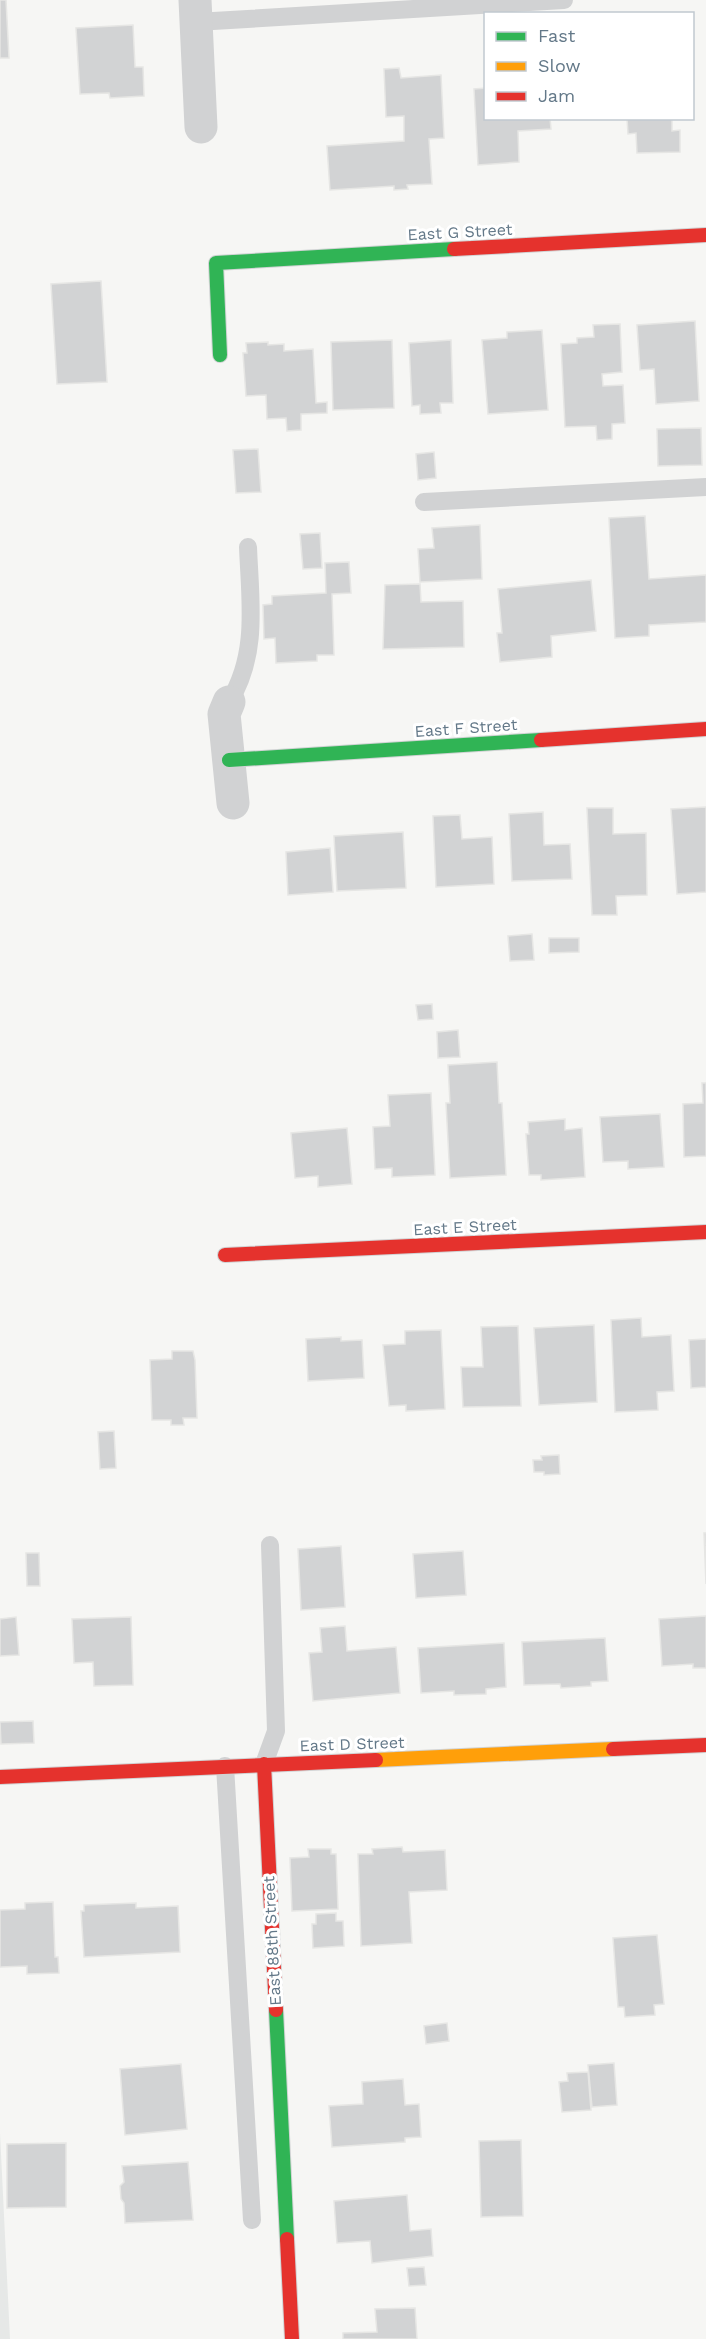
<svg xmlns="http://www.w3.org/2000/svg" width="706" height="2339" font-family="'Work Sans',sans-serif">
<rect width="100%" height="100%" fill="#f6f6f4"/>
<path fill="#e6e8e7" d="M 0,2133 L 10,2339 L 0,2339 Z"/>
<path fill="#d2d3d4" stroke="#e6e6e4" stroke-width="1.5" d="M 0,0 L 6,0 L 9,58 L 0,58 Z
M 133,25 L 135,67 L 143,67 L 144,96 L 110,98 L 109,93 L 80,94 L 76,28 Z
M 399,68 L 401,78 L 441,75 L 444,138 L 429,139 L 432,184 L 407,185 L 408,189 L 394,190 L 394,186 L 330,190 L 327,146 L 404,141 L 404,116 L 386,117 L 384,69 Z
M 486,88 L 486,118 L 550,118 L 551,129 L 518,131 L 519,162 L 478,165 L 474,89 Z
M 627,118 L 672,118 L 672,131 L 680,130 L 680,152 L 637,153 L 636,133 L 628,134 Z
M 101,281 L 107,382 L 57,384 L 51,284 Z
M 695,321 L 699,401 L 656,404 L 654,369 L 640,370 L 637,325 Z
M 620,324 L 622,372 L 602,374 L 603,386 L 623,385 L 625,423 L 612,424 L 612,439 L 597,440 L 596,426 L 565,427 L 561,344 L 577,343 L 577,338 L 594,337 L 593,325 Z
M 542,330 L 548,410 L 488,414 L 482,340 L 507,338 L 507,332 Z
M 392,340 L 394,408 L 333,410 L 331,342 Z
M 451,340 L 453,403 L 440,403 L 441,413 L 420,414 L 420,405 L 412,406 L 409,343 Z
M 268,342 L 268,345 L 284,344 L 284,351 L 313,349 L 316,403 L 327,402 L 327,413 L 301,414 L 301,430 L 287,431 L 286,418 L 267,419 L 266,395 L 246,396 L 243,353 L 247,353 L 246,343 Z
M 701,428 L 702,465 L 658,466 L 657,429 Z
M 258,449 L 261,492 L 236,493 L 233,450 Z
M 434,452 L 436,478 L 418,480 L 416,454 Z
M 645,516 L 649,579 L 706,575 L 706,622 L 649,625 L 649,636 L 615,638 L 609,518 Z
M 480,525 L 482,579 L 420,582 L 418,549 L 434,548 L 432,528 Z
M 320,533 L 322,568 L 303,569 L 300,534 Z
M 349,562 L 351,593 L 332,594 L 334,655 L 317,655 L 317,661 L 276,663 L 275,638 L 264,639 L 263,605 L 272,604 L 272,596 L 326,593 L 325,563 Z
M 591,580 L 596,631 L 551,636 L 552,657 L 500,662 L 497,633 L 502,633 L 498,589 Z
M 420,584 L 421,602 L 463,601 L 464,647 L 383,649 L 385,585 Z
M 706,807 L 706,892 L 677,894 L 671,809 Z
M 587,808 L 613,808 L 613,834 L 646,833 L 647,895 L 616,896 L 617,915 L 592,915 Z
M 543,812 L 544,845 L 570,844 L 572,879 L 512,881 L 509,814 Z
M 460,815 L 462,839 L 492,837 L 494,884 L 436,887 L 433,816 Z
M 403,832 L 406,888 L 337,891 L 334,836 Z
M 330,848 L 333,892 L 288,895 L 286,852 Z
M 532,934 L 534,960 L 510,961 L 508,936 Z
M 549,938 L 579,938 L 579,952 L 549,953 Z
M 432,1004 L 433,1019 L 418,1020 L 416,1005 Z
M 458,1030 L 460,1057 L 438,1058 L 437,1032 Z
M 497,1062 L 499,1103 L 502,1103 L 506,1175 L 450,1178 L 446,1103 L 450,1103 L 448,1065 Z
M 702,1083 L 706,1083 L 706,1156 L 684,1157 L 683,1104 L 703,1103 Z
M 431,1093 L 435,1175 L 392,1177 L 392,1168 L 375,1169 L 373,1127 L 390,1126 L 388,1095 Z
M 660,1114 L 664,1167 L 628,1169 L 628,1161 L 603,1162 L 600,1117 Z
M 565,1119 L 565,1130 L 582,1128 L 585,1177 L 541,1180 L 541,1175 L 529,1175 L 526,1134 L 529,1134 L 528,1122 Z
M 347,1128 L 352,1184 L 318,1187 L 318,1176 L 295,1178 L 291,1133 Z
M 641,1318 L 642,1337 L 671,1335 L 674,1391 L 657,1392 L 658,1410 L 615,1412 L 611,1320 Z
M 594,1325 L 597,1402 L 539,1405 L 534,1328 Z
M 518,1326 L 521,1406 L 463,1407 L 461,1367 L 483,1367 L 481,1327 Z
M 441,1330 L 445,1409 L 406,1411 L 406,1405 L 389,1406 L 383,1345 L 405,1344 L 405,1331 Z
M 341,1337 L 341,1341 L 362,1340 L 364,1378 L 308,1381 L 306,1339 Z
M 706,1339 L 706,1387 L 691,1388 L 689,1340 Z
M 172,1351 L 193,1351 L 195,1360 L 197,1418 L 183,1418 L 184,1425 L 171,1425 L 171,1420 L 152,1420 L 150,1360 L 172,1359 Z
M 114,1431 L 116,1468 L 100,1469 L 98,1432 Z
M 559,1455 L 560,1474 L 544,1475 L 544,1472 L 534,1472 L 533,1460 L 542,1460 L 541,1456 Z
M 704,1533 L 706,1533 L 706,1584 Z
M 341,1546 L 345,1607 L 301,1610 L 298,1549 Z
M 463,1551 L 466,1595 L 416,1598 L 413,1554 Z
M 26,1553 L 39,1553 L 40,1586 L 27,1586 Z
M 706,1616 L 706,1668 L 693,1668 L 693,1664 L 662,1666 L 659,1619 Z
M 16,1617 L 19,1655 L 0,1656 L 0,1619 Z
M 131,1617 L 133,1685 L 94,1686 L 93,1662 L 74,1663 L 72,1619 Z
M 345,1626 L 347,1651 L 396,1647 L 400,1693 L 313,1701 L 309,1653 L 322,1652 L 320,1628 Z
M 605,1638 L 608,1681 L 591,1682 L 591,1686 L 561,1688 L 560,1684 L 524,1685 L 522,1642 Z
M 504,1643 L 506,1687 L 486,1689 L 486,1694 L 454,1695 L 454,1691 L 421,1693 L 418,1648 Z
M 33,1721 L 34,1743 L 1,1744 L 0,1722 Z
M 402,1847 L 403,1852 L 445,1850 L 447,1890 L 409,1892 L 412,1943 L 361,1946 L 358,1854 L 373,1854 L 372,1849 Z
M 308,1849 L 331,1849 L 331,1854 L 336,1854 L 338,1909 L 292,1911 L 290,1858 L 309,1857 Z
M 53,1902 L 55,1957 L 58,1957 L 59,1973 L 27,1974 L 27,1966 L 0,1967 L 0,1910 L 25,1909 L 25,1903 Z
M 136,1903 L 136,1908 L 178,1906 L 180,1952 L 84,1957 L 81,1911 L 84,1911 L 84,1905 Z
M 336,1913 L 336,1921 L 343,1921 L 344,1946 L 313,1948 L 312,1924 L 316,1924 L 316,1914 Z
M 657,1935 L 664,2004 L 654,2005 L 655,2015 L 625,2017 L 624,2007 L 618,2007 L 613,1938 Z
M 447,2023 L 449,2041 L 426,2044 L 424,2026 Z
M 614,2063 L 617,2105 L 592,2107 L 588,2065 Z
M 181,2064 L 187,2129 L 125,2135 L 120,2069 Z
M 588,2072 L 591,2110 L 562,2112 L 559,2082 L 568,2081 L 567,2073 Z
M 403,2079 L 405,2105 L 419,2104 L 421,2137 L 405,2138 L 405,2142 L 332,2147 L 329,2106 L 363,2104 L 362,2082 Z
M 521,2140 L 523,2216 L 481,2217 L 479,2141 Z
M 66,2143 L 66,2207 L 7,2208 L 7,2144 Z
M 188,2162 L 193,2220 L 125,2223 L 124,2203 L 121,2199 L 120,2186 L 124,2182 L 122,2166 Z
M 407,2195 L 410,2231 L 431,2229 L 433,2256 L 372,2263 L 370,2241 L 337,2243 L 334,2201 Z
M 424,2267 L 426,2285 L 409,2286 L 407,2268 Z
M 415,2308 L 417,2339 L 343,2339 L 343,2333 L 377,2332 L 375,2309 Z"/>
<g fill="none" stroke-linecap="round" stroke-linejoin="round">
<defs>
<path id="fast" d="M 220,355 L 216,263 L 454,249
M 229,760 L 541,740
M 276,2010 L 287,2239"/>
<path id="slow" d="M 376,1760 L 613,1749"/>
<path id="jam" d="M 454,249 L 706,235
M 541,740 L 706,729
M 225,1255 L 706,1232
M 613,1749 L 706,1745
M 264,1764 L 276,2010
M 0,1777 L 376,1760
M 287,2239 L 292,2339"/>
</defs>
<use href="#fast" stroke="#d1d3d4" stroke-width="16"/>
<use href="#slow" stroke="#d1d3d4" stroke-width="16"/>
<use href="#jam" stroke="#d1d3d4" stroke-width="16"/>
<path stroke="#d1d2d3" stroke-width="18" d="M 196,22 L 564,0
M 424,502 L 706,487
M 229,702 C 259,654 250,600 248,547
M 264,1764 L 276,1731 L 270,1545
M 225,1766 L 252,2220"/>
<path stroke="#d1d2d3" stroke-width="33" d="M 195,0 L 201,127
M 229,702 L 224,714 L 233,803"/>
<use href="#fast" stroke="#30b455" stroke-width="14"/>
<use href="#slow" stroke="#ff9f0a" stroke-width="14"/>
<use href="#jam" stroke="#e5322d" stroke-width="14"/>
</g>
<g text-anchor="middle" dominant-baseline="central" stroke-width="6" stroke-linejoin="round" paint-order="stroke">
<g font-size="16" fill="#637888" stroke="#fff">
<text transform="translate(460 232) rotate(-3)">East G Street</text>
<text transform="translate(466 728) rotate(-4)">East F Street</text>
<text transform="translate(465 1227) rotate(-3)">East E Street</text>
<text transform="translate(352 1744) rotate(-2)">East D Street</text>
<text transform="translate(272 1941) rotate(-93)">East 88th Street</text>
</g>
</g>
<rect x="484" y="12" width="210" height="108" fill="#ffffff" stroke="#c1c9cf" stroke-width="1.5"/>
<rect x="496" y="32" width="30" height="9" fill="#30b455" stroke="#c1c9cf" stroke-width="1.5"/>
<text x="538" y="42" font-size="18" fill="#637888">Fast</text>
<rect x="496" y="62" width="30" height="9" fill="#ff9f0a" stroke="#c1c9cf" stroke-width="1.5"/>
<text x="538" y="72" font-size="18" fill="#637888">Slow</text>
<rect x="496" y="92" width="30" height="9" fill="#e5322d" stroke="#c1c9cf" stroke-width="1.5"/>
<text x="538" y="102" font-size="18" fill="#637888">Jam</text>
</svg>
